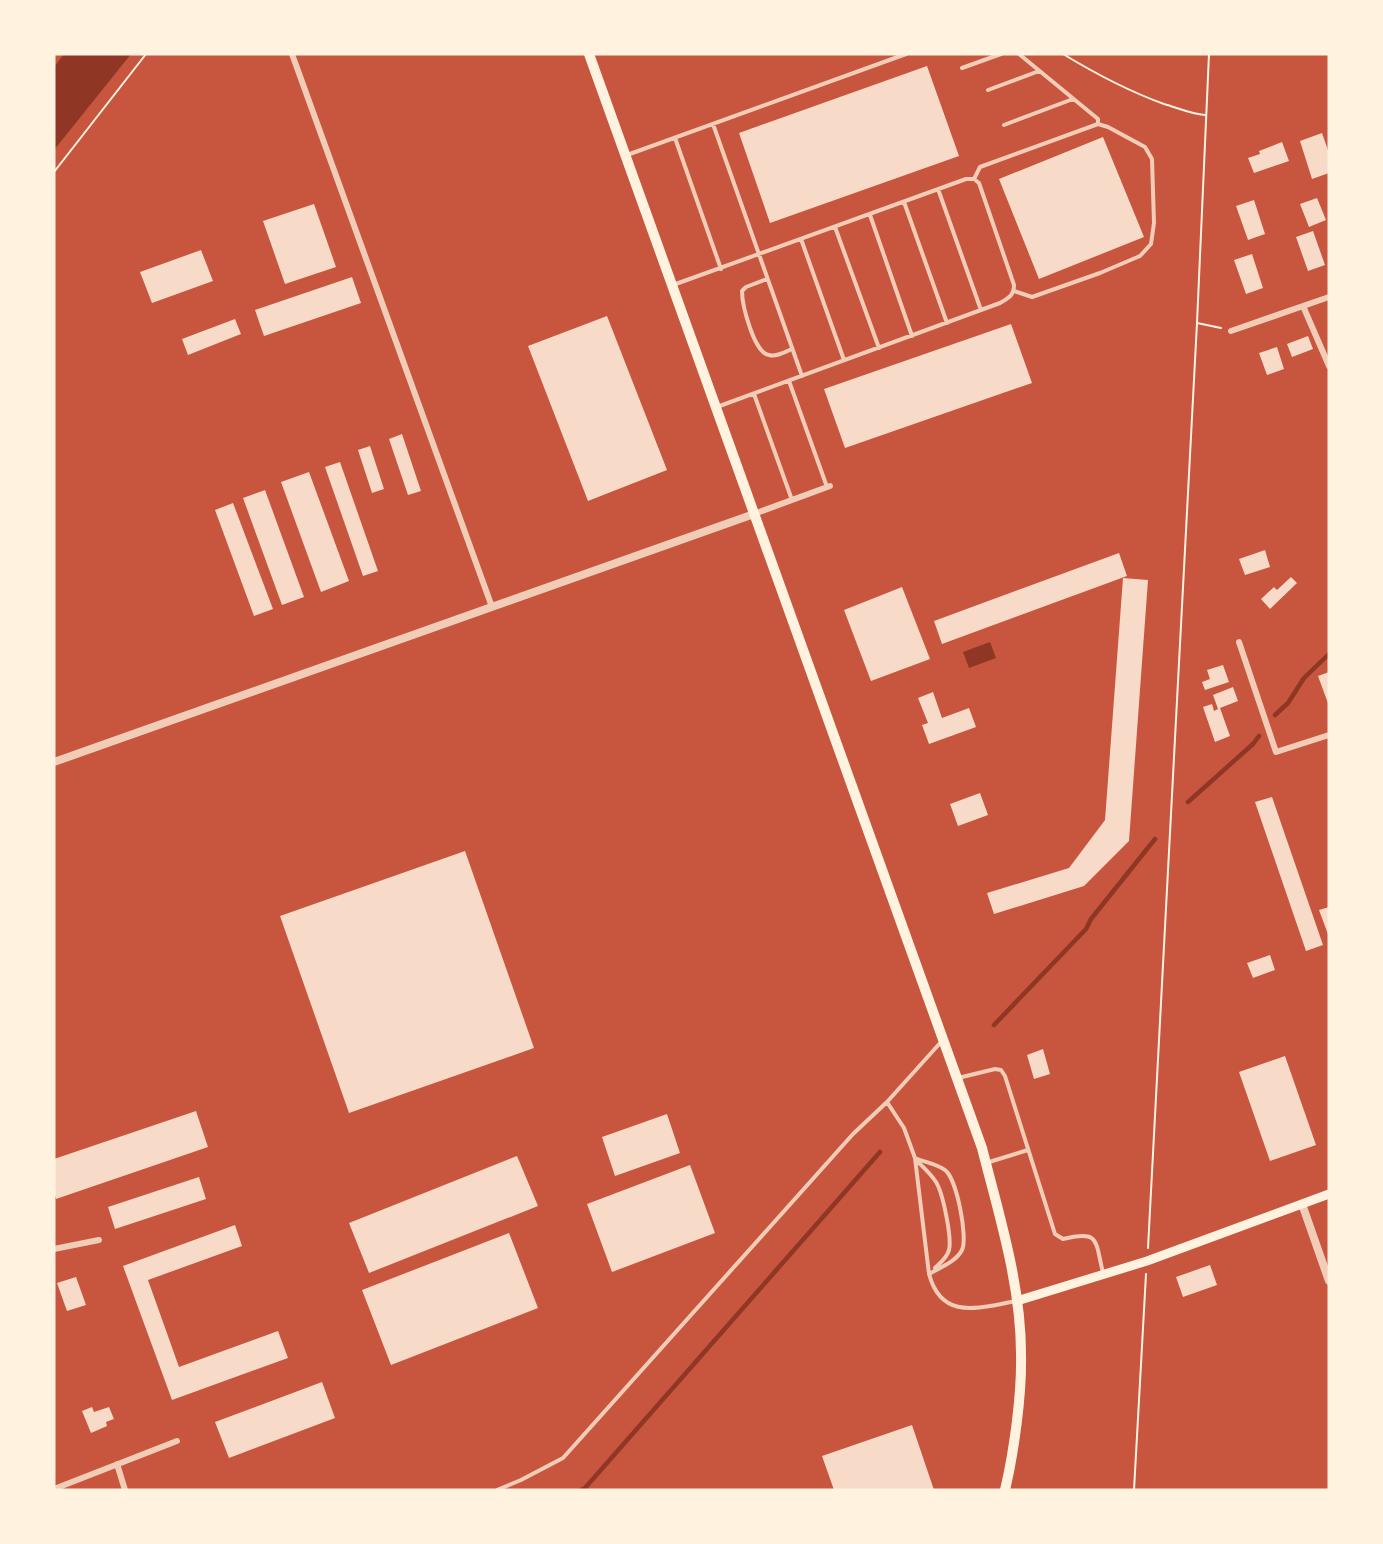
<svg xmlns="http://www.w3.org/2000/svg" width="1383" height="1544" font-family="'Work Sans',sans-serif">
<rect width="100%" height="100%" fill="#c8553d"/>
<path fill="#8f3625" d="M 64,54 L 131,54 L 54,150 L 54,67 Z
M 990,642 L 996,658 L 969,668 L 963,652 Z"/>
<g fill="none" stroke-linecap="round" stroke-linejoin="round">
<path stroke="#8f3625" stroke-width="4.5" d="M 1275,715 L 1288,703 L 1304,678 L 1329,654
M 1188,802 L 1253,744 L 1259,736
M 994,1025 L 1086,929 L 1091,919 L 1155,839
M 581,1490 L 585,1488 L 880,1152"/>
</g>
<path fill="#f7dbc8" d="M 927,66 L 959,156 L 770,223 L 739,133 Z
M 1322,133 L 1329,153 L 1329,173 L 1312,179 L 1300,141 Z
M 1103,137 L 1144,237 L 1039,279 L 999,179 Z
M 1282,142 L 1289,161 L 1254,173 L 1248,158 L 1260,154 L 1259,151 Z
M 1317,198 L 1326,220 L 1309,227 L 1300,204 Z
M 1254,200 L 1265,234 L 1248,240 L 1236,206 Z
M 314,204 L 336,267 L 285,284 L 263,221 Z
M 1313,231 L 1325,265 L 1308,271 L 1296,237 Z
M 201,250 L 213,281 L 152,303 L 140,272 Z
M 1252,254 L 1263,288 L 1246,294 L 1234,260 Z
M 352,277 L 361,303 L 264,336 L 255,310 Z
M 607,316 L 667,470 L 588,501 L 528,346 Z
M 235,319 L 241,334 L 188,355 L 182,339 Z
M 1011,324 L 1032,383 L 845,448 L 824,389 Z
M 1308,336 L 1313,349 L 1292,357 L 1287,344 Z
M 1277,347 L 1284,369 L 1267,375 L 1259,353 Z
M 402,434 L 421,491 L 408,495 L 389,439 Z
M 370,446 L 384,489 L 372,493 L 358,450 Z
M 340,462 L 378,571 L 363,576 L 325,467 Z
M 309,472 L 349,581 L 321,592 L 281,482 Z
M 265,490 L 304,597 L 282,605 L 243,498 Z
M 233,503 L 273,609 L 254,616 L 215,510 Z
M 1265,550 L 1270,567 L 1245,575 L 1239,559 Z
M 1119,553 L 1127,576 L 942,644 L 934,621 Z
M 1291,577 L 1297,583 L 1270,609 L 1261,599 L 1274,587 L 1277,590 Z
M 1123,578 L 1148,580 L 1129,841 L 1084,886 L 994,914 L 987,893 L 1069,868 L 1105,820 Z
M 902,587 L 930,659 L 871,681 L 844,610 Z
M 1223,665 L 1229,682 L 1205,690 L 1202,682 L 1210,679 L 1207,670 Z
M 1329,672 L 1329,706 L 1318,676 Z
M 1233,687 L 1238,701 L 1220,708 L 1230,736 L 1215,742 L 1203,707 L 1212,704 L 1214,711 L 1218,709 L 1213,695 Z
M 933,692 L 942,718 L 969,708 L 976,727 L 929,744 L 922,725 L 928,723 L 918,698 Z
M 980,793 L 988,815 L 958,826 L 950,804 Z
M 1272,797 L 1323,945 L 1306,951 L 1255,802 Z
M 465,851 L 534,1048 L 349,1113 L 280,916 Z
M 1329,907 L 1329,937 L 1319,910 Z
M 1270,955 L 1275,970 L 1253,978 L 1247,963 Z
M 1043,1049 L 1050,1074 L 1034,1079 L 1027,1055 Z
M 1285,1056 L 1316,1145 L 1270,1161 L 1239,1072 Z
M 196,1111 L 208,1147 L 56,1199 L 54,1192 L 54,1159 Z
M 667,1114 L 680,1153 L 615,1176 L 602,1137 Z
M 517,1156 L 538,1206 L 369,1273 L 349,1223 Z
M 690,1165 L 715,1233 L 612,1272 L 587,1204 Z
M 199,1177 L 206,1199 L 115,1229 L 108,1207 Z
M 235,1225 L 242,1246 L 148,1280 L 179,1367 L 278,1331 L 288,1358 L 172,1400 L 123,1266 Z
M 509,1233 L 538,1308 L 391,1365 L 362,1290 Z
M 1210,1265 L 1217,1285 L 1183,1297 L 1176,1277 Z
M 76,1277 L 86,1305 L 67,1311 L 57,1283 Z
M 322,1382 L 335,1418 L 229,1458 L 215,1422 Z
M 92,1407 L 94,1412 L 109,1407 L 114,1419 L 106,1422 L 107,1426 L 91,1433 L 82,1411 Z
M 912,1425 L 934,1490 L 834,1490 L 822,1456 Z"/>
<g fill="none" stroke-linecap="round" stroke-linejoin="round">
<path stroke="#fff3e0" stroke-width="2" d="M 1063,54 C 1096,74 1128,91 1164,104 C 1178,108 1191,114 1205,115
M 54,172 L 146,54
M 1197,323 L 1221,328
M 1148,1248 L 1197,323 L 1209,54
M 1134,1490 L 1146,1274"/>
<path stroke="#f1ccb7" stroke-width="4" d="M 962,68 L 1001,54
M 988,90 L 1039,71
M 713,124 L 802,376
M 1004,125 L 1073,99
M 675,138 L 721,269
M 627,155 L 906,54
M 974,179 L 980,167 L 1098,124 L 1098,119 L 1019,54
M 938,189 L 981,310
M 904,202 L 947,323
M 870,215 L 912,336
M 835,227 L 879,348
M 801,239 L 844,360
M 767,279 L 746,287 L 742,291 C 742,305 754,353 769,355 C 776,357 785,352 792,349
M 673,285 L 966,179 L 974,179 L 979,183 L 1014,285 C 1014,295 1009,298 1000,303 L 717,407
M 1014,291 L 1032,297 L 1100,273 L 1140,256 L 1151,244 L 1154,223 L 1152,159 L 1145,147 L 1108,127 L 1098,124
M 789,381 L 827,487
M 754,394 L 792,500
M 958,1078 L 995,1069 L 1001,1070 L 1005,1076 L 1055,1234 L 1063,1239 C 1100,1230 1095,1240 1103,1273
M 887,1102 L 904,1128 L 915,1158 L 929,1274 C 942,1322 980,1307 1017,1301
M 915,1158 C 924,1162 937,1164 945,1170 C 957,1179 968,1238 962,1250 C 956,1262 939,1268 929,1274
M 917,1161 C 924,1168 931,1174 936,1182 C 943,1193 952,1238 949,1250 C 947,1258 940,1263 935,1268
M 986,1163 L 1028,1150
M 497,1490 L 521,1480 L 563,1458 L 853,1134 L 887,1102 L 941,1042"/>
<path stroke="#f1ccb7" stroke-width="6" d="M 292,54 L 492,607
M 1303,306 L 1329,366
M 1231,331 L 1329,297
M 754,514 L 830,486
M 1239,642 L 1276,752 L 1329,735
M 54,1249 L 99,1240
M 117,1464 L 125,1490
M 54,1489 L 177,1441"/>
<path stroke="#f1ccb7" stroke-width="8" d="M 54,762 L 754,514
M 1302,1204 L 1329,1281"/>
<path stroke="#fff3e0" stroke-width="9" d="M 1017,1301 L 1147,1261 L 1329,1194"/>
<path stroke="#fff3e0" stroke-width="10" d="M 589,54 L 982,1148 C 999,1215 1021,1284 1021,1354 C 1022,1394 1014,1452 1005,1490"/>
</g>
<rect width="1383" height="1544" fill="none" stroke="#fff3e0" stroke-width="111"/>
</svg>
